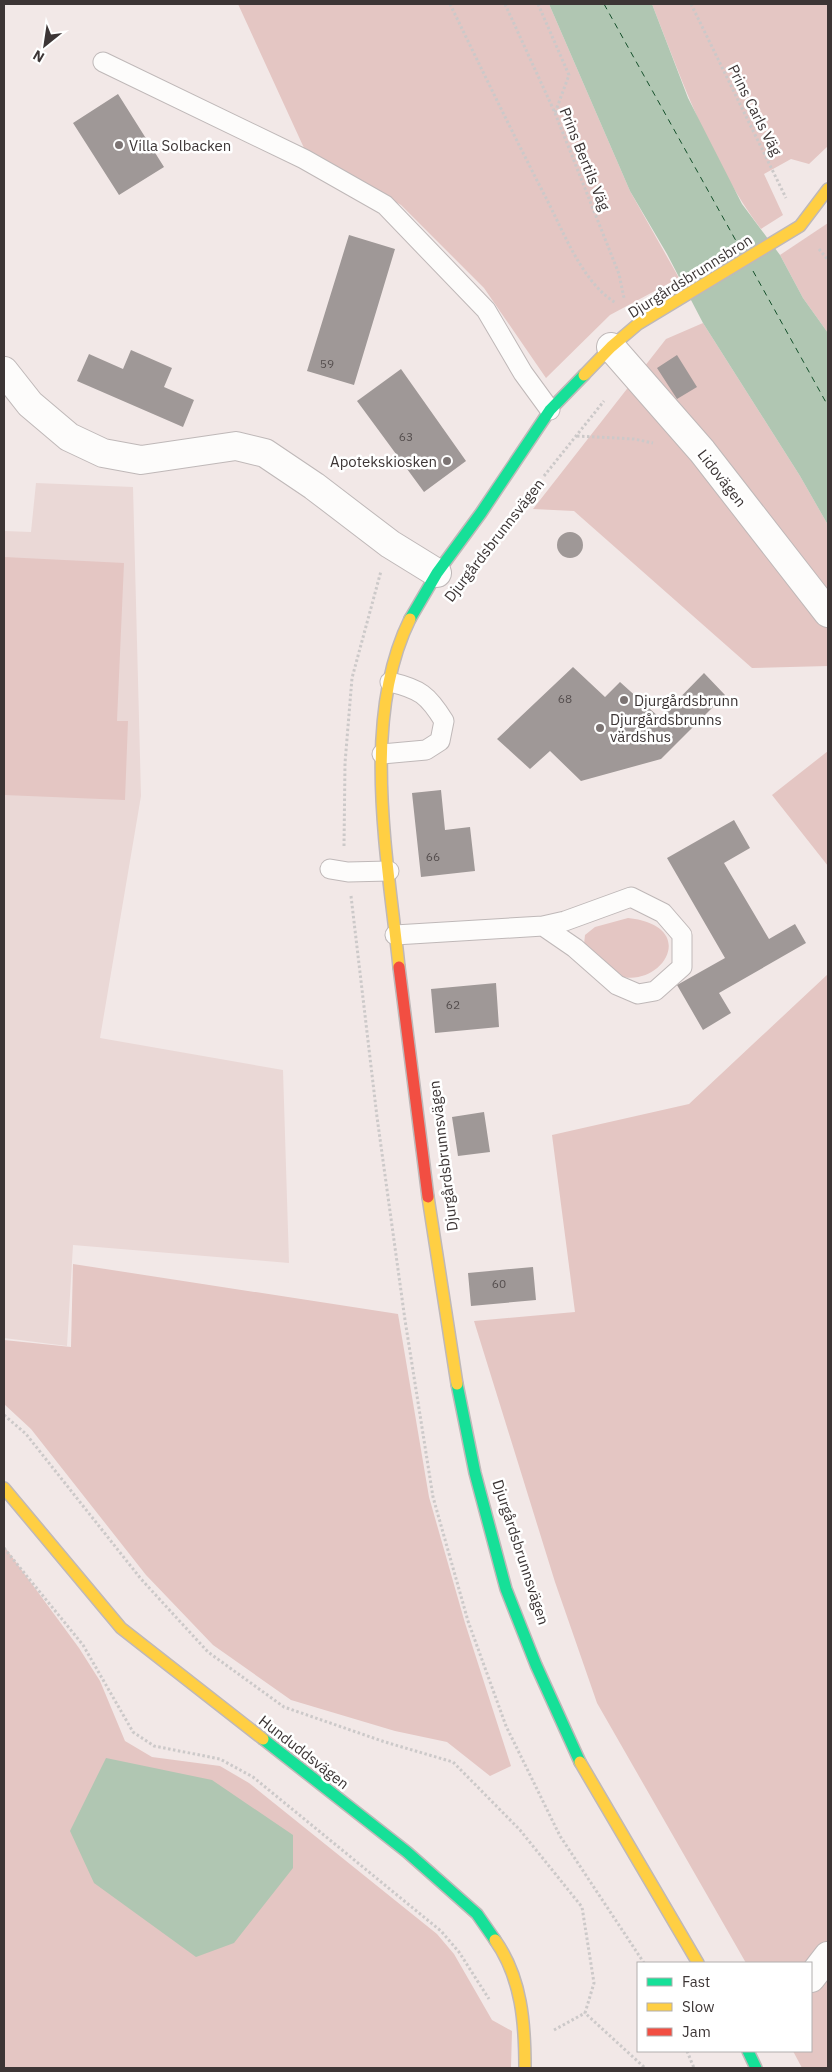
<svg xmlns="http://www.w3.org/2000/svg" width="832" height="2072" font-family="'IBM Plex Sans',sans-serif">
<rect width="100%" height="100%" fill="#f2e8e7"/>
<path fill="#ead8d6" d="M 36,483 L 133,487 L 141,796 L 100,1038 L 283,1070 L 289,1263 L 73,1245 L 67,1346 L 4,1338 L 4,531 L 31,532 Z"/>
<path fill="#e4c6c3" d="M 238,4 L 549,4 L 630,191 L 679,278 L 610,315 L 546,378 L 484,288 L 401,205 L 304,148 Z
M 652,4 L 828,4 L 828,146 L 809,164 L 791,159 L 764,174 L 783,215 L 761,229 C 711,163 682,81 652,4 Z
M 828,223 L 828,333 L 803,298 L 780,255 Z
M 703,323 L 800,476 L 828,525 L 828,666 L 752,668 L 574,511 L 533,509 L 666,339 Z
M 4,557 L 124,563 L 117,721 L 128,721 L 125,800 L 4,795 Z
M 828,751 L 828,866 L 772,795 Z
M 628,918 C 701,926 662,989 619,976 C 610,973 592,952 584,944 L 585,935 L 595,927 Z
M 828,974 L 828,2068 L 802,2068 L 793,2051 L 811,2051 L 811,1963 L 746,1963 L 597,1703 L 555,1582 L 474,1321 L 575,1312 L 552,1135 L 689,1104 Z
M 73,1264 L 398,1314 L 429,1497 L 465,1623 L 511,1766 L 490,1776 L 447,1742 L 395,1731 L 291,1700 L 213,1645 L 146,1575 L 31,1429 L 4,1404 L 4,1340 L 71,1347 Z
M 4,1546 L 79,1648 L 100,1681 L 125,1741 L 152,1757 L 220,1766 L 249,1783 L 437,1934 L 454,1954 L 492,2020 L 512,2031 L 511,2068 L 4,2068 Z"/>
<path fill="#b0c6b2" d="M 549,4 L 652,4 L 688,98 L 742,204 L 780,255 L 803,298 L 828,333 L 828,525 L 800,476 L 703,323 L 667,254 L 630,191 Z
M 106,1758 L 212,1780 L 293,1835 L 293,1868 L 234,1943 L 196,1957 L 94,1883 L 70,1831 Z"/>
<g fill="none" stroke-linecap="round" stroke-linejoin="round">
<path stroke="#15502b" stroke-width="1" stroke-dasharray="6 5" stroke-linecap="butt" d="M 604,4 L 740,248
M 753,271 L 828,406"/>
</g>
<path fill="#9f9897" d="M 118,94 L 164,167 L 119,195 L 73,123 Z
M 349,235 L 395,249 L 354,385 L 307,371 Z
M 131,350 L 172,368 L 164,387 L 194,400 L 183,427 L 77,381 L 89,354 L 123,369 Z
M 677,355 L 697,387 L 677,399 L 657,368 Z
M 401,369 L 466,461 L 424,492 L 357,401 Z
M557 545a13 13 0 1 1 26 0a13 13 0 1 1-26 0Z
M 573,667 L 605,697 L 620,682 L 660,718 L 704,673 L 725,695 L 661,759 L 581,781 L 550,751 L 530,769 L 497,739 Z
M 441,790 L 445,830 L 470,827 L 475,871 L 421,877 L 412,793 Z
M 734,820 L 750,848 L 724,863 L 769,939 L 795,924 L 806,943 L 719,993 L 731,1013 L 703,1030 L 677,985 L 725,958 L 667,858 Z
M 496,983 L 499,1027 L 435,1033 L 431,989 Z
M 484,1112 L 490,1152 L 458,1156 L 452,1117 Z
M 533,1267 L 536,1300 L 471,1306 L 468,1273 Z"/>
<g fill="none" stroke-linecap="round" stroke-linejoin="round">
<defs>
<path id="lane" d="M 103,62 L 304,159 L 385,205 L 486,310 L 523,373 L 550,410
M 382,754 L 426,750 L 440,741 L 444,721 C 428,695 420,689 390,682
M 330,869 L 348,872 L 389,871
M 395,935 L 543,926 L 575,948 L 617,985 L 638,994 L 655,991 L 682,967 L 682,935 L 663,913 L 631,897 L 565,921 L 543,926"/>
<path id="street" d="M 611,347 L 702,451 L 828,613
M 4,371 L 30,404 L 69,437 L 103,453 L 141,460 L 236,446 L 265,453 L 314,486 L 390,544 L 437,573
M 811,1978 L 828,1956"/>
<path id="fast" d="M 410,619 L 437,573 L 481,513 L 550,410 L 584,375
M 457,1384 L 475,1473 L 506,1589 L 536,1665 L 580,1762
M 263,1739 L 407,1852 L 477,1914 L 495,1940
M 748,2051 L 756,2068"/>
<path id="slow" d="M 584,375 L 611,347 L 638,324 L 800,226 L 828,189
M 399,967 C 388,859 360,720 410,619
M 428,1197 L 457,1384
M 4,1488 L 121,1628 L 263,1739
M 580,1762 L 698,1963
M 495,1940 C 522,1978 525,2024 525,2068"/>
<path id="jam" d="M 399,967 L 428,1197"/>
</defs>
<use href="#lane" stroke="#bfb8b8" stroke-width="21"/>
<use href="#street" stroke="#bfb8b8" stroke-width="30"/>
<use href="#fast" stroke="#bfb8b8" stroke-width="14"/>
<use href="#slow" stroke="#bfb8b8" stroke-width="14"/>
<use href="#jam" stroke="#bfb8b8" stroke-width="14"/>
<path stroke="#ccc9c9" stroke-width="3" stroke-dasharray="2.5 2.5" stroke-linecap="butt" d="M 450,4 C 481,68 512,132 545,196 C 563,230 582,283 616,303
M 505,4 L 555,113 L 619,274 L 624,298
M 538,4 L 569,75 L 555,113
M 691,4 L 786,198
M 819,249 L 828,260
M 577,436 L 634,439 L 653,443
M 544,476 L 604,401
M 344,846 L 345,763 L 352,678 L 381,571
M 351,896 L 377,1117 L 405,1320 L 433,1497 L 468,1621 L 506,1726 L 560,1836 L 644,1963
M 4,1415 L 26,1434 L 141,1579 L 208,1652 L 284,1707 L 385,1742 L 453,1762 L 520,1830 L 582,1907 L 594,1983 L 585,2013 L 645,2068
M 4,1548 L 83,1645 L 133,1732 L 154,1746 L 220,1759 L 253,1777 L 441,1931 L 459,1952 L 489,1999
M 554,2030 L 585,2013
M 687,2051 L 694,2068"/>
<use href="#lane" stroke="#fdfcfb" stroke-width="19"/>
<use href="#street" stroke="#fdfcfb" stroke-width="28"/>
<use href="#fast" stroke="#16e098" stroke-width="11"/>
<use href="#slow" stroke="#ffcf43" stroke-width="11"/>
<use href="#jam" stroke="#f24e42" stroke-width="11"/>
</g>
<g fill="#7c7473" stroke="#fff" stroke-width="2">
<circle cx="119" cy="145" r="5"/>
<circle cx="447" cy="461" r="5"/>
<circle cx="624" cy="700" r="5"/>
<circle cx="600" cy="728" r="5"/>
</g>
<g text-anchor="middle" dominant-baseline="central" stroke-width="5" stroke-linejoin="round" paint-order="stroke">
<g font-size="12" fill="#554e4e">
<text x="327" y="363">59</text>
<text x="406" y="436">63</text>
<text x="565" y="698">68</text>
<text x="433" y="856">66</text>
<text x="453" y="1004">62</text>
<text x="499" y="1283">60</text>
</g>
<g font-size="15" fill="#3c3535" stroke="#fff">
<text transform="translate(755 110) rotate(63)">Prins Carls Väg</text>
<text transform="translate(585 159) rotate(68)">Prins Bertils Väg</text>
<text transform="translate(690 276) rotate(-32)">Djurgårdsbrunnsbron</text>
<text transform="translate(722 478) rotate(52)">Lidovägen</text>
<text transform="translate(494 540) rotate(-52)">Djurgårdsbrunnsvägen</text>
<text transform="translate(443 1156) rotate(-97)">Djurgårdsbrunnsvägen</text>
<text transform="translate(521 1552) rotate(72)">Djurgårdsbrunnsvägen</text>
<text transform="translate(304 1752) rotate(38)">Hunduddsvägen</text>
</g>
<g font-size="15" fill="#3c3535" stroke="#fff" text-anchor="start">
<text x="129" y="145">Villa Solbacken</text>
<text x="437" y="461" text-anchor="end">Apotekskiosken</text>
<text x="634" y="700">Djurgårdsbrunn</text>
<text x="610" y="719">Djurgårdsbrunns<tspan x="610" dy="17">värdshus</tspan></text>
</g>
</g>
<rect width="832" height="2072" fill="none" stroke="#3c3535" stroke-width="10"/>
<rect x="637" y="1962" width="175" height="90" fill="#ffffff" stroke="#b1aeae"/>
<rect x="647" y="1978" width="25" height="8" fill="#16e098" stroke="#b1aeae"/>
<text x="682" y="1987" font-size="15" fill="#3c3535">Fast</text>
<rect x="647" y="2003" width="25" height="8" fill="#ffcf43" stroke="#b1aeae"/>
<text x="682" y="2012" font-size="15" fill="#3c3535">Slow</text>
<rect x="647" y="2028" width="25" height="8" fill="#f24e42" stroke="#b1aeae"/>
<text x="682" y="2037" font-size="15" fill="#3c3535">Jam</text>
<g transform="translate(45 45) rotate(210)" stroke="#ffffff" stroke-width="4" paint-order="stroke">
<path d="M0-4L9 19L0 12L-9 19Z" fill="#3c3535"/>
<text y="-8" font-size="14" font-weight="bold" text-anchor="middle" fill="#3c3535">N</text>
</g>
</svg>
